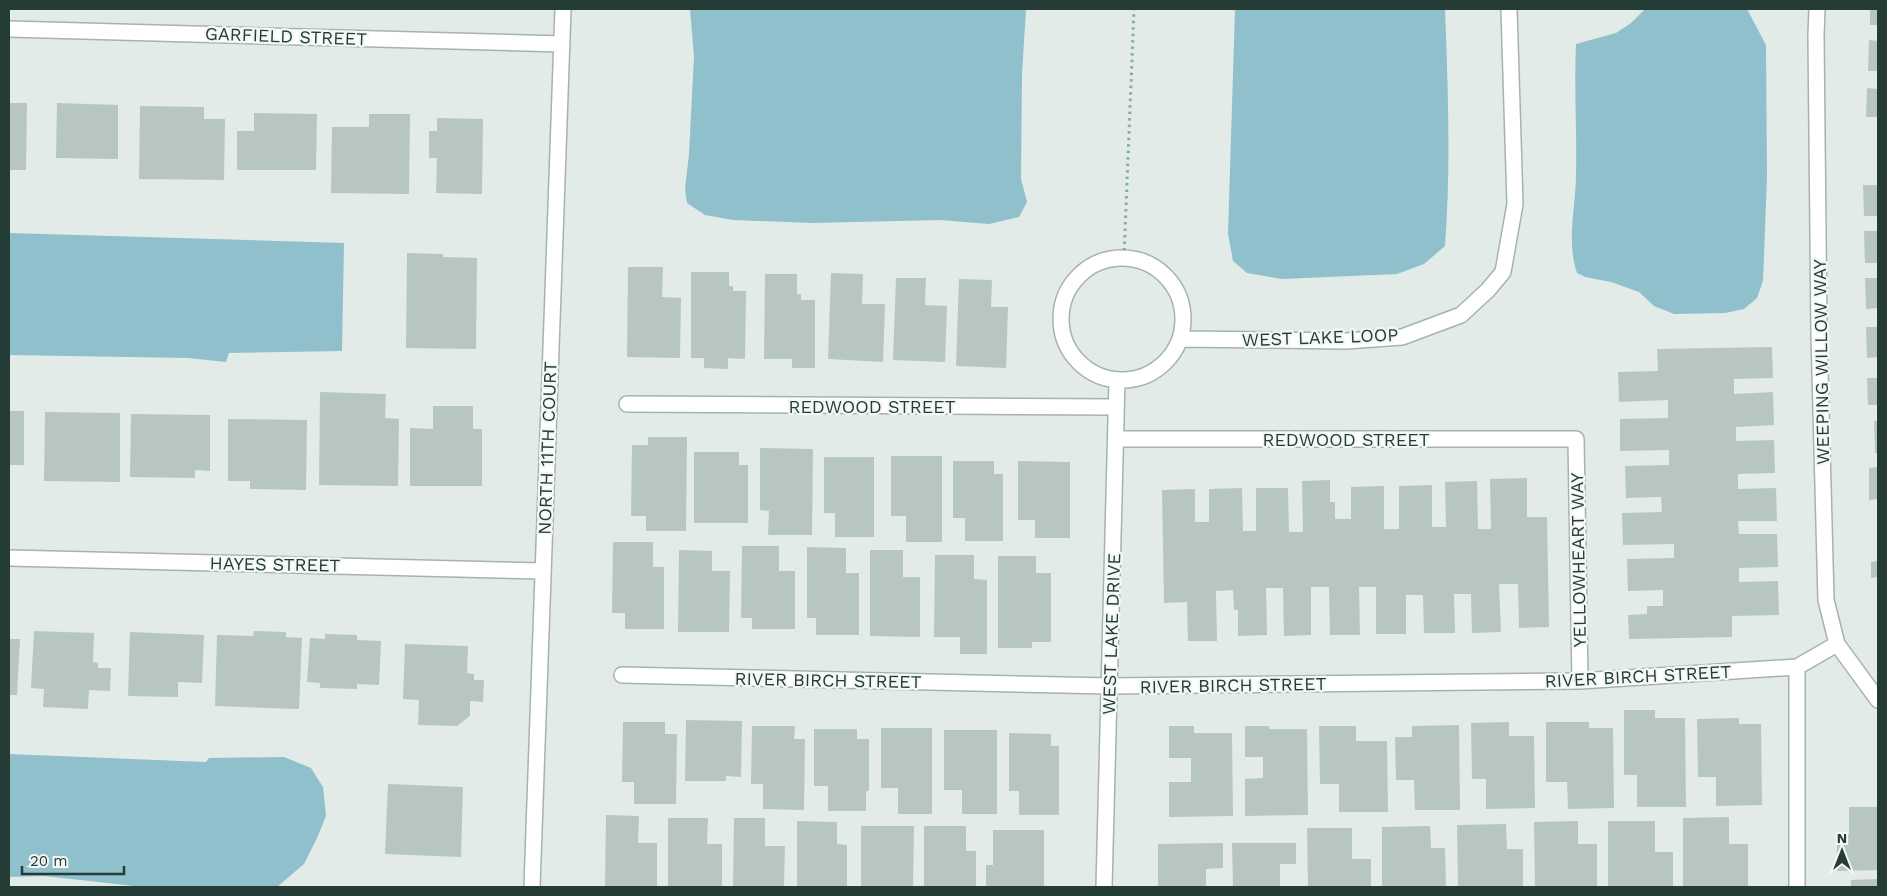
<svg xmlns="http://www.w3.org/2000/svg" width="1887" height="896" font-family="'Work Sans',sans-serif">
<rect width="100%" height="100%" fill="#e2ebe8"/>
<path fill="#8fc0cc" d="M 690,9 L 1026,9 L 1022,74 L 1021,179 L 1027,202 L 1019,217 L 989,224 L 940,220 L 811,223 L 733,220 L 705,215 L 687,203 L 685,189 L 689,154 L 694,56 Z
M 1235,9 L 1445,9 C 1448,88 1451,167 1445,246 L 1424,264 L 1397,274 L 1282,279 L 1247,273 L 1233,261 L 1228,234 Z
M 1645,9 L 1747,9 L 1766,45 L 1767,176 L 1763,281 L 1757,298 L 1744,309 L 1725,313 L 1674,314 L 1654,306 L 1639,292 L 1611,282 L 1585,277 L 1577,273 C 1566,240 1576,207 1576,174 C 1577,131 1574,88 1576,44 L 1616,33 L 1631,23 Z
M 9,233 L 344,243 L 342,351 L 229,353 L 226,362 L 188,358 L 9,355 Z
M 9,754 L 206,762 L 209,758 L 284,757 L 311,768 L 323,787 L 326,816 L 317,838 L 304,864 L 277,887 L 143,887 L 44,876 L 9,877 Z"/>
<path fill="#b8c6c1" d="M 1870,9 L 1878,9 L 1878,25 L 1870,25 Z
M 1869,40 L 1878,41 L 1878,71 L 1868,71 Z
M 1867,88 L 1878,89 L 1878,117 L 1866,117 Z
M 9,103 L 27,103 L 26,170 L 9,170 Z
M 57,103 L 118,105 L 118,159 L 56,158 Z
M 140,106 L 204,107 L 204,119 L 225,119 L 224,180 L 139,179 Z
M 254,113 L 317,114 L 316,170 L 237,170 L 237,131 L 254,131 Z
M 369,114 L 410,114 L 409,194 L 331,193 L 332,127 L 369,127 Z
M 437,118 L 483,119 L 482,194 L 436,193 L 437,158 L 429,158 L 429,131 L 437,131 Z
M 1863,185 L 1878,185 L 1878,216 L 1864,216 Z
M 1864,231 L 1878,231 L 1878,263 L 1865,263 Z
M 407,253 L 443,254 L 443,257 L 477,258 L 476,349 L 406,348 Z
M 628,267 L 663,267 L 662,297 L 681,298 L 680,358 L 627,357 Z
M 691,272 L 729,272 L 729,286 L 733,286 L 733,291 L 746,291 L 745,359 L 728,358 L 728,369 L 704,368 L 704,358 L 691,358 Z
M 831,273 L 863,274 L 862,304 L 885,304 L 883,362 L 828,359 Z
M 765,274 L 797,274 L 797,294 L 801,294 L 801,300 L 815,300 L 815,368 L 792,368 L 792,359 L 764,359 Z
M 896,278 L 926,278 L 925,305 L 947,306 L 945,362 L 893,360 Z
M 1865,278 L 1878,278 L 1878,308 L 1866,309 Z
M 959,279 L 992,280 L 991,307 L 1008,307 L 1006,368 L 956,366 Z
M 1866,327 L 1878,327 L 1878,357 L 1867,358 Z
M 1772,347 L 1773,378 L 1734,379 L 1734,394 L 1773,392 L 1774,425 L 1736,427 L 1736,441 L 1774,440 L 1775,473 L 1738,474 L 1738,489 L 1776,488 L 1777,521 L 1738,521 L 1739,534 L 1777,534 L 1778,567 L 1739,568 L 1739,582 L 1778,581 L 1779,615 L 1732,616 L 1732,637 L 1629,639 L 1628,615 L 1647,614 L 1647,606 L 1663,606 L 1663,590 L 1628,591 L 1627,559 L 1674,558 L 1674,544 L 1623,545 L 1622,513 L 1662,512 L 1661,497 L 1626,498 L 1625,466 L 1669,465 L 1669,450 L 1620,451 L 1620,419 L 1668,418 L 1668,400 L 1619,402 L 1618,372 L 1658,371 L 1657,349 Z
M 1867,378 L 1878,378 L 1878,405 L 1868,405 Z
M 320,392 L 386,394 L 385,418 L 399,419 L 398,486 L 319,485 Z
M 433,406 L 473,406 L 473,429 L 482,429 L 482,486 L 410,486 L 410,428 L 433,429 Z
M 9,411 L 24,411 L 24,465 L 9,465 Z
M 45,412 L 120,413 L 120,482 L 44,481 Z
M 131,414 L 210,415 L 210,471 L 195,470 L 195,478 L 130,477 Z
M 228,419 L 307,420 L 306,490 L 250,489 L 250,481 L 228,481 Z
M 1874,421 L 1878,421 L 1878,453 L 1875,453 Z
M 648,437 L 687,437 L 686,531 L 646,531 L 646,516 L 631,516 L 632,445 L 648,445 Z
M 760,448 L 813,449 L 812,535 L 768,535 L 769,511 L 760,510 Z
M 694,452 L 739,452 L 739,465 L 748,465 L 748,523 L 694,523 Z
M 891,456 L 942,456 L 942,542 L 906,542 L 906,516 L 891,516 Z
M 824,457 L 874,457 L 874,537 L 835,537 L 835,513 L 824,513 Z
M 953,461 L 994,461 L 994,474 L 1003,474 L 1003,541 L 965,541 L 965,518 L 953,518 Z
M 1018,461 L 1070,462 L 1070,538 L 1035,538 L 1035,520 L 1018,520 Z
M 1878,467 L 1878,499 L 1869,500 L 1869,468 Z
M 1527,478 L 1527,517 L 1547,517 L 1549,627 L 1519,628 L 1518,584 L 1499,584 L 1501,632 L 1472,633 L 1471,594 L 1454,594 L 1455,633 L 1424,633 L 1423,595 L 1406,595 L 1406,634 L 1376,634 L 1376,587 L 1359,587 L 1360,635 L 1330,635 L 1329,587 L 1311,587 L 1311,635 L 1284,636 L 1283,588 L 1266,588 L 1267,635 L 1238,636 L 1238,610 L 1234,610 L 1233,590 L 1216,591 L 1217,641 L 1188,641 L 1187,602 L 1164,603 L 1162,490 L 1195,489 L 1195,522 L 1209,522 L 1209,489 L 1242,488 L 1243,531 L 1256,531 L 1256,488 L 1288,488 L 1289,532 L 1303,532 L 1302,481 L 1330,480 L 1330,502 L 1335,502 L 1335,519 L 1351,519 L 1351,487 L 1384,486 L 1384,529 L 1399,529 L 1399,486 L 1432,485 L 1432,527 L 1446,527 L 1445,482 L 1477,481 L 1478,529 L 1491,529 L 1490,479 Z
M 613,542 L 653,542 L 653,567 L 664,567 L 664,629 L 625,629 L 625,613 L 612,613 Z
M 742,546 L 779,546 L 779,571 L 795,571 L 795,629 L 752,629 L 752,618 L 741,618 Z
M 807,547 L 846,548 L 846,573 L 859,573 L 859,635 L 816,635 L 816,618 L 807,618 Z
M 679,550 L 712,551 L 712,571 L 730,571 L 729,632 L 678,632 Z
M 870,550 L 903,550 L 903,577 L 920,577 L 920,637 L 870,636 Z
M 935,555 L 974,555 L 974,579 L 987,580 L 987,654 L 960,654 L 960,637 L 934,637 Z
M 998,556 L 1036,556 L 1036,573 L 1051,573 L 1051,642 L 1032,642 L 1032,648 L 998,648 Z
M 1878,561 L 1878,577 L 1871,578 L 1871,562 Z
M 34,631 L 94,633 L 93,662 L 98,663 L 98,668 L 111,668 L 110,691 L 89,690 L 88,709 L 43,707 L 44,689 L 31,688 Z
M 254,631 L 286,632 L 286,637 L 302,638 L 299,709 L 215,706 L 217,635 L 253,636 Z
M 130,632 L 204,635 L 202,683 L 178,682 L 178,697 L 128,696 Z
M 325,634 L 357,635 L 357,640 L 381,641 L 379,685 L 357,684 L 357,689 L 320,688 L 320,683 L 307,682 L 310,638 L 325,639 Z
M 9,639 L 20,639 L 17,695 L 9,695 Z
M 405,644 L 468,646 L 467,673 L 474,674 L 474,680 L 484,680 L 483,702 L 470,701 L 470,716 L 457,726 L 418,725 L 419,700 L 403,699 Z
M 1624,710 L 1655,710 L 1655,718 L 1685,718 L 1686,807 L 1637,807 L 1637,775 L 1624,775 Z
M 1739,718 L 1739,724 L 1761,724 L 1762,805 L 1716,806 L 1716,777 L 1698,777 L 1697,719 Z
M 686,720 L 742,721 L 741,777 L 726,776 L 726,781 L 685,781 Z
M 623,722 L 665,722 L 665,734 L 677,734 L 676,804 L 634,804 L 634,782 L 622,782 Z
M 1509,722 L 1509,736 L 1534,736 L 1535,808 L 1486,809 L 1486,779 L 1472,779 L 1471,723 Z
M 1546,722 L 1589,722 L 1589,728 L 1613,728 L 1614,808 L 1568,809 L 1567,782 L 1546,782 Z
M 1459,725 L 1460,810 L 1415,810 L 1414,780 L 1396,780 L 1395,737 L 1412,737 L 1412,726 Z
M 752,726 L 795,726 L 794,739 L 805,739 L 804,810 L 763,809 L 763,784 L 751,784 Z
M 1169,726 L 1194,726 L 1194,733 L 1232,733 L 1233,816 L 1169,817 L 1169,782 L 1191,782 L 1191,758 L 1169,758 Z
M 1245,726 L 1269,726 L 1269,729 L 1307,729 L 1308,815 L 1245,816 L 1245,779 L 1263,778 L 1263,757 L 1245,757 Z
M 1319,726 L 1356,726 L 1356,741 L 1387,741 L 1388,812 L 1339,812 L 1339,784 L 1320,784 Z
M 881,728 L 932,728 L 932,814 L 898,814 L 898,788 L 881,788 Z
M 814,729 L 857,729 L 857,739 L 869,739 L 869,791 L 866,791 L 866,811 L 828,811 L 828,786 L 814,786 Z
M 944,730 L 997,730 L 997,814 L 962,814 L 962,790 L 944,790 Z
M 1009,733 L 1051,734 L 1051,746 L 1059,746 L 1059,815 L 1019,815 L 1019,791 L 1009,791 Z
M 388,784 L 463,787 L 461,857 L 385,854 Z
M 1849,807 L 1878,807 L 1878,870 L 1837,871 L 1837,834 L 1849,834 Z
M 606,815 L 639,816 L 638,843 L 657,843 L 657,887 L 605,887 Z
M 1729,817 L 1729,844 L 1748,844 L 1748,887 L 1683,887 L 1683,818 Z
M 668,818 L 708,818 L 707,844 L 722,844 L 722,887 L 668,887 Z
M 734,818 L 765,818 L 765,846 L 785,846 L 784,887 L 733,887 Z
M 797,821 L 837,822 L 837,844 L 847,845 L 847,887 L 797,887 Z
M 1578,821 L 1578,844 L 1597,844 L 1597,887 L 1535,887 L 1534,822 Z
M 1608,821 L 1655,821 L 1655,852 L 1673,852 L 1673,887 L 1608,887 Z
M 1506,824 L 1507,849 L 1523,849 L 1523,887 L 1458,887 L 1457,825 Z
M 861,826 L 914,826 L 913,887 L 861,887 Z
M 924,826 L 966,826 L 966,851 L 976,851 L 976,887 L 924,887 Z
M 1430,826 L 1431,848 L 1445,848 L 1446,887 L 1382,887 L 1382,827 Z
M 1307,828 L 1352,828 L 1352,859 L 1371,859 L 1371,887 L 1308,887 Z
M 993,830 L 1044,830 L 1044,887 L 986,887 L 986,865 L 993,865 Z
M 1223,843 L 1223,868 L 1206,869 L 1206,887 L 1158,887 L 1158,844 Z
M 1232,843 L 1296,843 L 1296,864 L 1280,864 L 1280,887 L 1233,887 Z
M 1878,879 L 1878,887 L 1851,887 L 1851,880 Z"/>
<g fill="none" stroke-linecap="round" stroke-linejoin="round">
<defs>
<path id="minor" d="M 1817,9 L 1816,35 L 1819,334 L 1826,600 L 1837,644 L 1878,700
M 9,29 L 562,44
M1061 319a61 61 0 1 1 122 0a61 61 0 1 1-122 0Z
M 1180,339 L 1346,341 L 1402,337 L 1461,315 L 1488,290 L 1503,272 L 1515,204 L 1509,9
M 627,404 L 1116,407
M 1116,439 L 1576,439 L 1580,681
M 9,558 L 542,571
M 1797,667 L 1797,887
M 622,675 L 1109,686 L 1580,681 L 1797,667 L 1837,644
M 532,887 L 563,9
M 1104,887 L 1117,380"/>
</defs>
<use href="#minor" stroke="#a5b3af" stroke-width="18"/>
<path stroke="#85ada2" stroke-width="3" stroke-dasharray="2.5 4" stroke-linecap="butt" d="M 1124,257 L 1134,9"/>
<use href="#minor" stroke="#fff" stroke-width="15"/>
</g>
<g text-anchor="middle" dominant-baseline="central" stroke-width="4.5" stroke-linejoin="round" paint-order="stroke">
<g font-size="18" fill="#243b36" stroke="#f3f8f6">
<text transform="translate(286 36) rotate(2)">GARFIELD STREET</text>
<text transform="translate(1320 337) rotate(-2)">WEST LAKE LOOP</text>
<text transform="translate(1821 362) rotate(-91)">WEEPING WILLOW WAY</text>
<text x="872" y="406">REDWOOD STREET</text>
<text x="1346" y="439">REDWOOD STREET</text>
<text transform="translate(547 448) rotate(-88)">NORTH 11TH COURT</text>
<text transform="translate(1578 560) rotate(-91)">YELLOWHEART WAY</text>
<text transform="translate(275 564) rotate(1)">HAYES STREET</text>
<text transform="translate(1111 634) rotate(-88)">WEST LAKE DRIVE</text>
<text transform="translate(1638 676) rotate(-3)">RIVER BIRCH STREET</text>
<text transform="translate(828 680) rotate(1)">RIVER BIRCH STREET</text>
<text transform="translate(1233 685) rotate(-1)">RIVER BIRCH STREET</text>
</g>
</g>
<rect width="1887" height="896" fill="none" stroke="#243b36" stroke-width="20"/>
<g transform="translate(1842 851)" stroke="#f3f8f6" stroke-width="4" paint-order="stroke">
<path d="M0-4L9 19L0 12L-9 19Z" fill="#243b36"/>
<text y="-8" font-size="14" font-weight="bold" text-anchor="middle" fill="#243b36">N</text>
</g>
<path d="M22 866v8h102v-8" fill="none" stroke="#243b36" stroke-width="2.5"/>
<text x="30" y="866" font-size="15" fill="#243b36" stroke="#f3f8f6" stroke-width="4" paint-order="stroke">20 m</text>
</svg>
